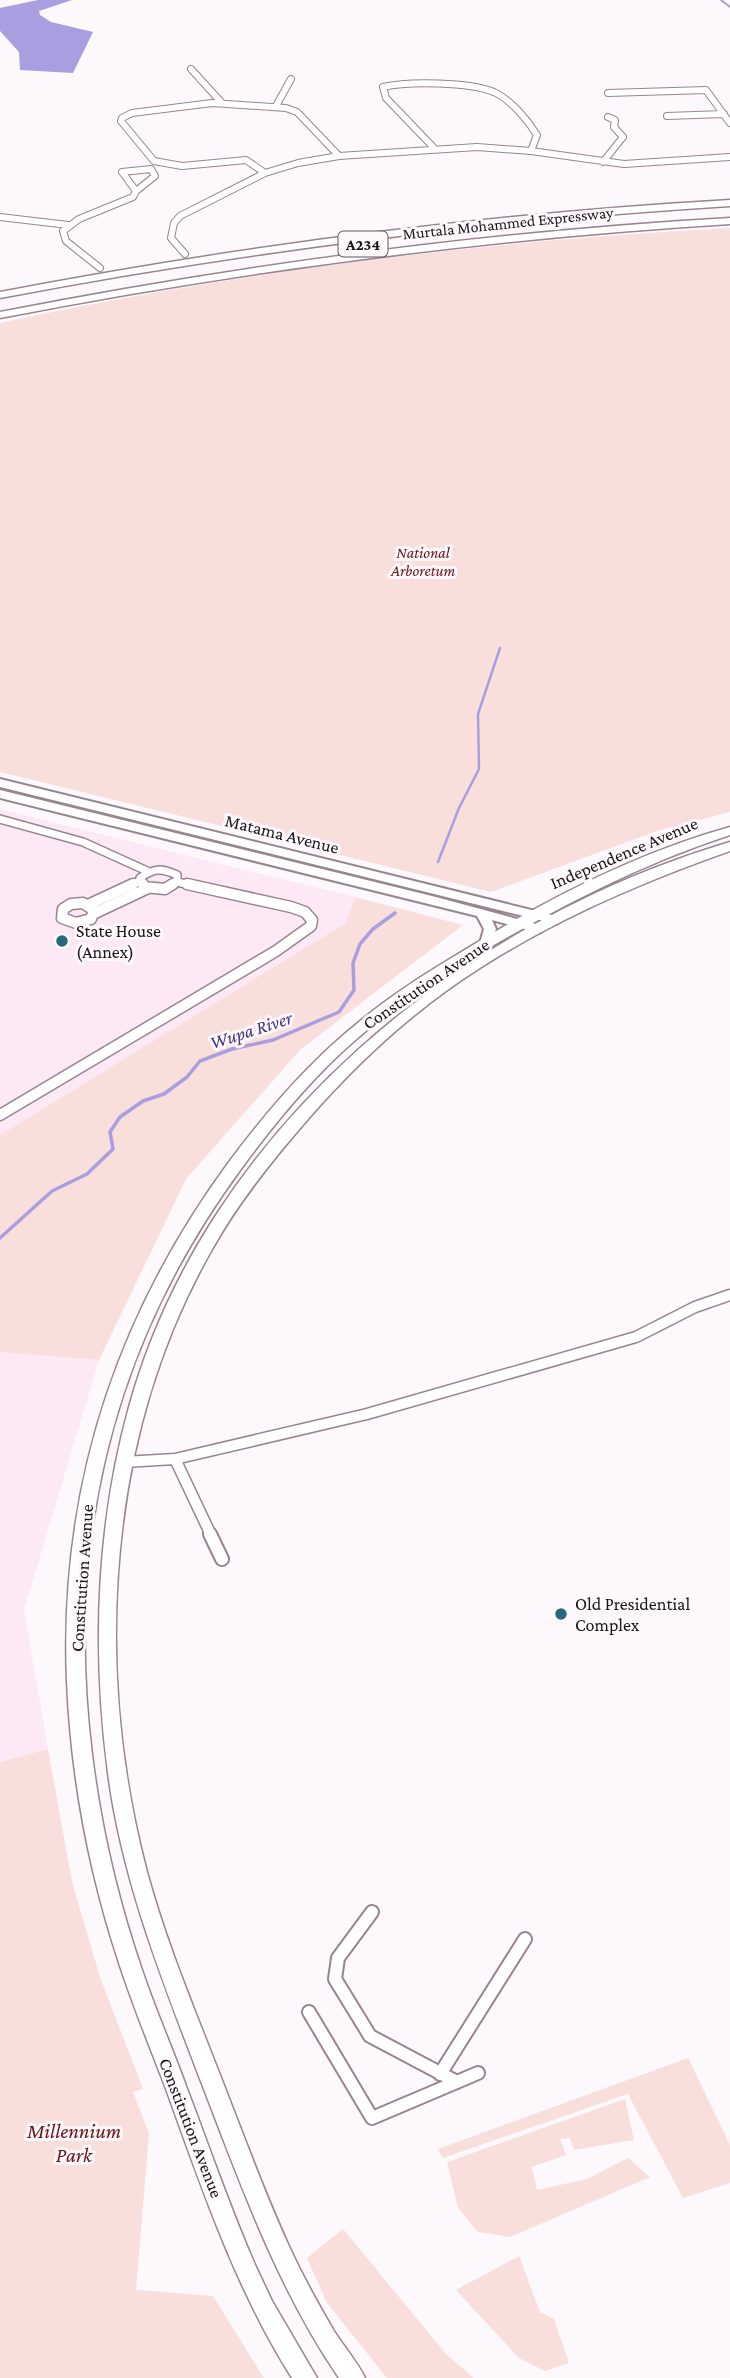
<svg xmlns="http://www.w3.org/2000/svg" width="730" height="2378" font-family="'Crimson Pro',serif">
<rect width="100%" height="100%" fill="#fcf8fb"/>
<path fill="#fce9f5" d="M 0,809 L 355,897 L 347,923 L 0,1135 Z
M 0,1352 L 99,1360 L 24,1610 L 48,1749 L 0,1762 Z"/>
<path fill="#f8dfdc" d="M 730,228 L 730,812 L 657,831 L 491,892 L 0,772 L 0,323 C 240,271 485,241 730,228 Z
M 355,897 L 463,925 L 301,1049 L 186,1179 L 99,1360 L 0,1352 L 0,1135 L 346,923 Z
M 48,1749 L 72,1882 L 100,1977 L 143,2089 L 133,2092 L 149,2133 L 136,2290 L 213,2296 L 264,2378 L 0,2378 L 0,1762 Z
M 688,2058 L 730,2145 L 730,2183 L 683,2198 L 628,2094 L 443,2158 L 438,2149 Z
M 625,2099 L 634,2140 L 574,2150 L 570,2138 L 560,2139 L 566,2155 L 532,2167 L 537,2190 L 587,2179 L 628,2158 L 650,2177 L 510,2237 L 478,2232 L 458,2208 L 447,2162 Z
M 343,2229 L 446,2354 L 474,2378 L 387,2378 L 327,2303 L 307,2258 Z
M 519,2256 L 540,2312 L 554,2319 L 569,2363 L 545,2371 L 519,2358 L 456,2290 Z"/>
<path fill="#a99edf" d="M 38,0 L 72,0 L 39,11 L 40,15 L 51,22 L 93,32 L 73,73 L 20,70 L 19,52 L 0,31 L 0,8 Z"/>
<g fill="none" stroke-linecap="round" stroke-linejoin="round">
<path stroke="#a99edf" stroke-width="2" d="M 721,0 L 730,7"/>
<path stroke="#a99edf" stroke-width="2.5" d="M 438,862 L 459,808 L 479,769 L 478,714 L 500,648"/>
<path stroke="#a99edf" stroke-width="3.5" d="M 0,1238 L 52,1191 L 87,1174 L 113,1149 L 110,1132 L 120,1117 L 143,1101 L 164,1094 L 187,1077 L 200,1061 L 232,1049 L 273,1040 L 339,1012 L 354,990 L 353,963 L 360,944 L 373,929 L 395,913"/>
<defs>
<path id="street-far3" d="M 191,69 L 221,102
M 608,93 L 706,90 L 730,123
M 276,106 L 291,79
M 667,116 L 724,114
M 435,149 L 386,98 L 383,87 C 409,81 469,82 494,92 C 511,100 527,119 537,135 L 531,151
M 603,162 L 623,137 L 614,127 L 615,120 L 608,117
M 151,169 L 155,176 L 136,191 L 122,172 Z
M 265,173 L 246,160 L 182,166 L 154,161 L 121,121 L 122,118 L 132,113 L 212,103 L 286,108 L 297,112 L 339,156
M 0,217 L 68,225
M 185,254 L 171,238 L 174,223 L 180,216 L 265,173 L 298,163 L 339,156 L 477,147 L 531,151 L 624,164 L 730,157
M 100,268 L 66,241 L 63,231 L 79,219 L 133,197 L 136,191"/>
<path id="street-far2" d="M 0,819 L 83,842 L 147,871
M 177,882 L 195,886
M 129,886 L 140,881
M 144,886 L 140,878 C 154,868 161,868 177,875 L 177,882 L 170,886"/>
<path id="street-far1" d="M 143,884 L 144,887 L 165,889 L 173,884
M 83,903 L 94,910 L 91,919 L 76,923 L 62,918 L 63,909 L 71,904 Z
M 88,905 L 133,884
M 95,913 L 148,888
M 0,1115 L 276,951 L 311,926 L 312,920 L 305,912 L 291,907 L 187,884
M 175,1459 L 211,1535
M 124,1462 L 175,1459 L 367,1414 L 636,1337 L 695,1307 L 730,1295"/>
<path id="street" d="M 210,1534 L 222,1559
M 372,1912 L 338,1958 L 335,1979 L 370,2036 L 457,2082
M 309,2012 L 372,2118 L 478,2073
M 440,2074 L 525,1939"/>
<path id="secondary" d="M 0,779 L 560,917 L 562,920 L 556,924 L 0,787 Z
M 0,790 L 436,897 L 543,926 L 545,929 L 539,933 L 492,920 L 496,929 L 490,946 L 482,946 L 480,943 L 484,929 L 477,916 L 0,798 Z"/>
<path id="primary" d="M 730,827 L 730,835 C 642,864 562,905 482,952 C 436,979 392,1007 352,1043 C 310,1080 274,1124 241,1169 C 113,1343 65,1540 92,1754 C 101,1828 118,1900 142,1970 C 155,2009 172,2047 186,2086 C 209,2146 230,2208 256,2267 L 272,2301 L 317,2378 L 292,2378 C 235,2288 202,2188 166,2089 C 150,2047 133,2006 119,1963 C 89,1872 71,1777 67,1682 C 59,1489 116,1316 229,1162 C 267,1111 309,1062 359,1022 C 398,989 442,964 486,937 C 563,891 644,851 730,827 Z
M 730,842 L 730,851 C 631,886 532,929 446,991 C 395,1028 350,1071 309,1118 C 274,1158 240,1200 214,1246 C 106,1432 93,1667 147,1872 C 166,1942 194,2008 220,2075 C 244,2136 266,2198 294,2257 C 306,2282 320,2307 334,2331 C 344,2347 357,2361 365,2378 L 339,2378 C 276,2286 240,2182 200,2079 C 162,1979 122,1880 108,1773 C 92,1650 96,1527 129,1407 C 206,1129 461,922 730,842 Z"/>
<path id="highway" d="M 730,200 L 730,206 C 484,221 242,252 0,298 L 0,292 C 242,246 484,214 730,200 Z
M 730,218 L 730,224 C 484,239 242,271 0,318 L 0,312 C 242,265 484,232 730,218 Z"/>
</defs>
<use href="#street-far3" stroke="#998492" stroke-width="8"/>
<use href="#street-far2" stroke="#998492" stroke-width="10"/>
<use href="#street-far1" stroke="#998492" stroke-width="13"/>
<use href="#street" stroke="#998492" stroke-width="16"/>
<use href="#secondary" stroke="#998492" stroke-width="4"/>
<use href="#primary" stroke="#998492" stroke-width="3"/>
<use href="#highway" stroke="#998492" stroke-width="3"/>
<use href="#street-far3" stroke="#fff" stroke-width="6"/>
<use href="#street-far2" stroke="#fff" stroke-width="7"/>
<use href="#street-far1" stroke="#fff" stroke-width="10"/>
<use href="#street" stroke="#fff" stroke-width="12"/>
<use href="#secondary" fill="#fff" fill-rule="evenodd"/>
<use href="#primary" fill="#fff" fill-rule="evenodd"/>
<use href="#highway" fill="#fff" fill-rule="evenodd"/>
</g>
<g fill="#28687c" stroke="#fcf8fb" stroke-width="2.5">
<circle cx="62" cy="941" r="7"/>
<circle cx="561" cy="1614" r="7"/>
</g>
<g text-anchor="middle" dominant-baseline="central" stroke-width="6" stroke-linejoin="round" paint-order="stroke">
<g font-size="16" fill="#1a1318" stroke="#fcf8fb">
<text transform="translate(508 223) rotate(-6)">Murtala Mohammed Expressway</text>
</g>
<rect fill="#fcf8fb" stroke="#5e585c" stroke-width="2" x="338.5" y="231.5" width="49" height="25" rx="5"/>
<g font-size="16" font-weight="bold" fill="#1a1318">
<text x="363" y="244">A234</text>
</g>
<g font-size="16" font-style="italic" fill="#6c1115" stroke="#fcf8fb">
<text x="423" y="552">National<tspan x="423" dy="18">Arboretum</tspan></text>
</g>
<g font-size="18" fill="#1a1318" stroke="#fcf8fb">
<text transform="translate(282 834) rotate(14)">Matama Avenue</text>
<text transform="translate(624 853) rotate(-23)">Independence Avenue</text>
<text transform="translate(426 984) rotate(-34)">Constitution Avenue</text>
<text transform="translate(82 1578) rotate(-86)">Constitution Avenue</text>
<text transform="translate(191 2128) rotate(69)">Constitution Avenue</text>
</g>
<g font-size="18" fill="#1a1318" stroke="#fcf8fb" text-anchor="start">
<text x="76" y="931">State House<tspan x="76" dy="21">(Annex)</tspan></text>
<text x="575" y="1604">Old Presidential<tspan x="575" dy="21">Complex</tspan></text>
</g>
<g font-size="19" font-style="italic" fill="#46327e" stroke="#fcf8fb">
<text transform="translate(251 1030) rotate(-18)">Wupa River</text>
</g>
<g font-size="21" font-style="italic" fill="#6c1115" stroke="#fcf8fb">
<text x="74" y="2131">Millennium<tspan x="74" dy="24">Park</tspan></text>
</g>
</g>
</svg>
